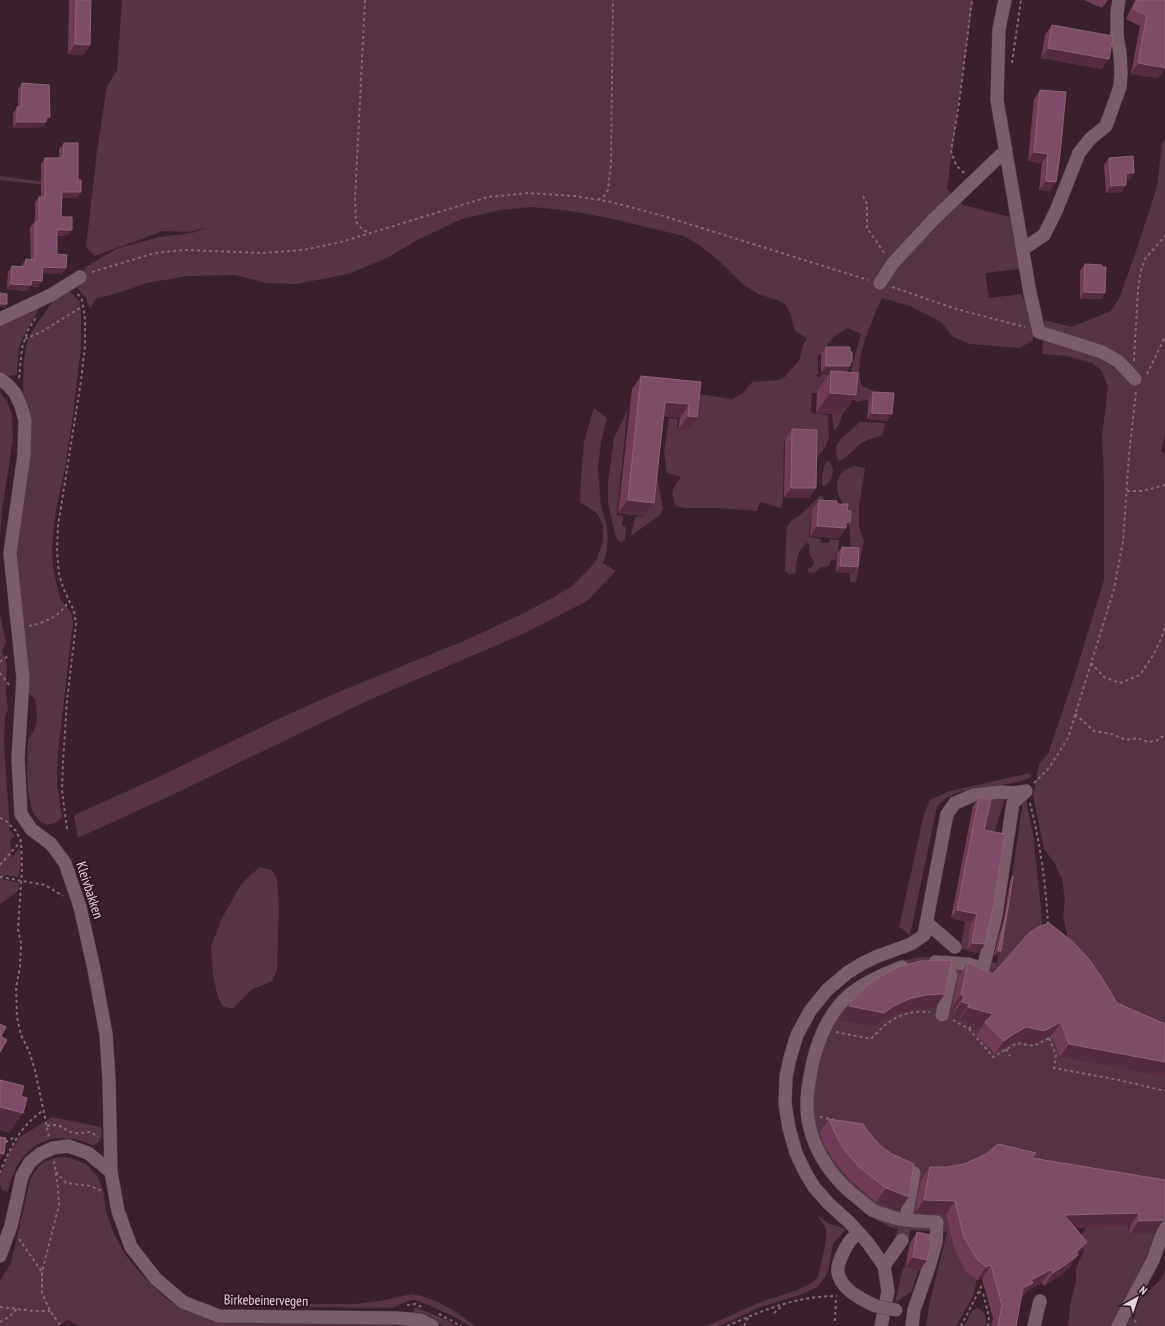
<svg xmlns="http://www.w3.org/2000/svg" width="1165" height="1326" font-family="'PT Sans Narrow',sans-serif">
<rect width="100%" height="100%" fill="#39202c"/>
<path fill="#583245" d="M 122,0 L 973,0 L 947,189 L 963,205 L 1010,217 L 1019,269 L 985,273 L 989,298 L 1021,294 C 1028,305 1035,327 1033,340 L 1020,348 L 969,344 L 952,336 L 941,322 L 910,306 L 882,298 C 872,320 852,363 862,386 L 888,397 L 887,402 L 864,400 L 857,402 L 848,397 L 852,365 L 861,334 L 848,328 L 836,335 L 829,342 L 822,354 L 818,355 L 818,374 L 816,375 L 819,377 L 821,376 L 822,374 L 843,374 L 843,349 L 845,345 C 846,347 847,351 848,354 C 848,359 847,365 847,370 C 846,385 846,421 834,431 L 832,415 L 839,415 L 840,394 L 812,393 L 811,413 L 828,415 L 829,438 L 825,447 L 816,460 L 809,441 L 784,440 L 783,500 L 781,508 L 760,502 L 757,511 L 718,508 L 684,508 L 676,506 C 670,494 672,488 681,478 C 677,474 671,475 667,473 L 664,452 L 669,418 L 678,419 L 677,430 L 686,431 L 691,393 L 732,399 L 743,393 L 752,382 L 778,380 L 785,377 L 790,370 L 799,361 L 803,345 L 807,338 L 795,331 L 790,313 L 786,305 L 777,300 L 758,294 L 744,285 L 717,259 L 699,245 L 684,236 L 609,218 L 570,211 L 532,207 L 500,210 L 462,219 L 419,239 L 387,258 L 348,274 L 296,284 L 266,283 L 236,275 L 188,276 L 147,283 L 118,293 L 95,299 L 90,309 L 86,298 L 74,284 L 87,266 L 116,249 L 159,237 L 192,233 L 206,228 L 188,232 L 163,231 L 95,256 L 86,247 L 97,151 L 107,86 L 117,70 Z
M 1165,138 L 1165,434 L 1161,451 L 1165,454 L 1165,1038 L 1110,1011 L 1074,951 L 1067,935 L 1063,915 L 1065,901 L 1062,879 L 1054,862 L 1044,849 L 1033,795 L 1039,764 L 1048,754 L 1076,671 L 1104,580 L 1104,482 L 1102,436 L 1108,387 L 1102,371 L 1092,363 L 1067,356 L 1042,354 L 1045,320 L 1071,327 L 1111,311 L 1119,299 L 1136,251 L 1157,187 L 1162,143 Z
M 0,176 L 44,182 L 44,185 L 0,180 Z
M 69,290 L 80,302 L 81,314 L 81,347 L 73,415 L 65,469 L 56,509 L 52,548 L 53,566 L 58,592 L 61,600 L 71,612 L 73,621 L 58,753 L 57,784 L 62,817 C 59,822 52,825 47,824 C 21,819 28,758 28,739 C 40,726 37,714 35,699 L 29,694 L 19,583 L 17,548 L 30,427 L 29,407 L 23,394 L 24,360 L 27,342 L 33,329 L 51,304 L 61,293 Z
M 42,303 L 23,337 L 19,347 L 17,374 C 10,378 6,375 0,372 L 0,323 Z
M 0,391 L 1,394 L 7,401 L 12,415 L 13,439 L 2,510 L 0,539 Z
M 628,407 L 617,515 L 623,516 L 622,526 L 626,527 L 625,540 L 622,542 L 618,540 L 615,534 L 608,503 L 608,483 L 614,438 L 623,420 Z
M 594,408 L 607,418 L 601,442 L 598,469 L 601,506 L 606,522 L 608,539 L 606,554 L 603,563 L 616,571 L 587,601 L 525,633 L 369,700 L 172,795 L 78,838 L 74,815 L 152,780 L 274,721 L 336,693 L 466,640 L 524,613 L 552,598 L 572,586 L 589,569 L 597,559 L 603,541 L 603,525 L 597,513 L 580,502 L 581,478 L 584,441 Z
M 860,422 L 885,423 L 883,435 C 876,438 868,439 862,443 C 853,449 849,457 839,461 C 829,442 848,434 860,422 Z
M 656,457 L 657,477 L 663,508 L 660,515 L 631,536 L 635,517 L 643,517 L 646,482 Z
M 829,461 C 836,468 833,482 824,486 L 822,485 C 821,477 823,469 826,462 Z
M 854,466 L 865,468 L 859,507 L 859,527 L 864,541 L 856,582 L 850,582 L 850,573 L 852,573 C 850,552 852,528 845,508 C 842,500 836,494 837,485 C 838,473 844,470 854,466 Z
M 820,496 L 823,497 C 825,503 824,511 821,516 L 811,515 L 809,537 L 821,539 L 821,543 L 829,543 L 830,539 L 839,540 L 838,555 L 836,555 L 836,560 L 831,560 L 829,566 L 821,567 L 814,573 L 807,572 L 808,569 L 812,567 L 814,563 L 813,559 C 807,554 810,550 809,544 L 806,543 C 795,554 798,560 795,574 L 789,574 L 785,571 L 786,535 L 787,526 L 792,520 L 799,516 Z
M 0,615 L 6,642 L 2,651 L 7,663 L 6,693 L 8,711 L 5,715 L 4,744 L 10,830 L 15,836 L 10,840 L 12,858 L 19,848 L 21,865 L 18,877 L 6,875 L 2,879 L 19,883 L 19,890 L 0,904 Z
M 1030,773 L 1031,777 C 1004,791 956,781 937,807 L 910,935 L 899,927 L 924,814 L 930,800 L 950,791 Z
M 996,798 L 1005,799 L 996,827 L 972,951 L 962,949 L 962,939 L 988,804 Z
M 1026,800 L 1033,835 L 1041,906 L 1042,927 L 1093,991 L 1165,1042 L 1165,1211 L 1144,1225 L 1127,1226 L 1130,1228 L 1130,1234 L 1156,1233 L 1141,1269 L 1111,1326 L 1068,1326 L 1071,1300 L 1076,1281 L 1076,1268 L 1084,1250 L 1076,1242 L 1086,1228 L 1067,1228 L 1005,1271 L 977,1280 L 973,1296 L 956,1326 L 926,1326 L 930,1301 L 947,1232 L 910,1230 L 893,1228 L 880,1222 L 865,1213 L 837,1190 L 826,1176 L 817,1162 L 806,1131 L 828,1014 L 899,962 L 915,958 L 945,955 L 997,963 L 1008,903 L 1023,801 Z
M 260,867 L 272,870 L 277,879 L 279,906 L 277,970 L 272,981 L 251,990 L 233,1009 L 222,1006 L 217,994 L 213,974 L 211,946 L 222,918 L 240,886 L 249,876 Z
M 52,1117 L 101,1127 C 102,1135 103,1143 93,1145 C 87,1143 80,1140 72,1139 C 36,1133 14,1159 8,1192 L 2,1190 L 0,1184 L 0,1176 L 8,1155 L 20,1137 Z
M 60,1157 L 71,1158 L 86,1164 L 97,1176 L 103,1189 L 106,1211 L 114,1234 L 125,1254 L 141,1274 L 160,1293 L 172,1303 L 196,1314 L 218,1321 L 243,1324 L 386,1323 L 393,1326 L 79,1326 L 68,1320 L 58,1326 L 0,1326 L 0,1281 L 11,1263 L 30,1180 C 38,1165 43,1160 60,1157 Z
M 817,1215 L 828,1223 L 846,1229 L 833,1244 L 828,1271 L 824,1279 L 817,1287 L 803,1294 L 760,1307 L 720,1326 L 707,1326 C 725,1318 743,1309 761,1302 C 777,1296 808,1289 818,1277 C 820,1266 828,1239 826,1229 C 824,1224 820,1219 817,1215 Z
M 903,1267 L 919,1270 L 911,1292 L 895,1303 Z
M 1165,1270 L 1165,1326 L 1126,1326 L 1140,1300 L 1161,1279 Z
M 412,1294 C 436,1298 456,1311 475,1326 L 470,1326 L 453,1316 L 428,1305 L 415,1300 L 411,1300 L 391,1308 L 286,1307 L 277,1306 L 281,1304 L 354,1304 L 380,1301 Z
M 415,1307 L 447,1320 L 456,1326 L 444,1326 L 415,1314 L 413,1312 Z
M 977,1308 C 985,1311 987,1317 985,1326 L 964,1326 L 972,1311 Z"/>
<g fill="none" stroke-linecap="round" stroke-linejoin="round">
<path stroke="#523b46" stroke-width="13" stroke-dasharray="13 6" stroke-linecap="butt" d="M 902,1240 L 907,1212"/>
<defs>
<path id="minor" d="M 1005,0 L 999,29 L 997,100 L 1030,293 L 1039,332 L 1102,352 L 1118,361 L 1135,379
M 1023,249 L 1044,235 L 1056,211 L 1079,153 L 1090,139 L 1106,126 L 1120,87 L 1121,73 L 1120,53 L 1117,36 L 1117,13 L 1119,0
M 880,283 L 893,263 L 934,219 L 1006,150
M 0,319 L 51,295 L 80,277
M 0,379 L 8,385 L 15,393 L 21,406 L 25,420 L 24,455 L 10,553 L 23,678 L 18,758 L 21,814 L 31,829 L 51,844 L 65,863 L 80,907 L 94,969 L 106,1034 L 109,1080 L 111,1172 L 118,1211 L 131,1247 L 156,1279 L 183,1302 L 219,1316 L 397,1318 L 420,1320 L 432,1326
M 927,923 L 955,947
M 935,962 L 968,964 L 983,969 L 996,915 L 1013,803 L 1026,791
M 902,967 C 883,974 865,982 849,995 C 830,1012 819,1037 813,1061 C 809,1081 804,1104 809,1124 C 815,1155 836,1182 860,1200 C 864,1203 868,1207 872,1210 C 879,1213 886,1215 892,1217 C 906,1222 923,1221 937,1222 L 936,1242 L 929,1267 L 914,1310 L 912,1326
M 942,1015 L 951,975
M 68,1146 L 88,1153 L 111,1172
M 907,1212 L 914,1173
M 859,1233 C 850,1239 849,1242 844,1251 C 841,1257 837,1266 838,1272 C 840,1289 862,1300 876,1306
M 0,1256 L 11,1226 L 22,1176 L 30,1162 L 40,1154
M 884,1266 L 902,1240
M 881,1326 L 888,1291 L 884,1266 L 868,1243 L 850,1223 L 829,1204 L 814,1187 L 805,1172 L 796,1153 L 789,1128 L 785,1104 L 786,1077 L 790,1058 L 797,1035 L 810,1011 L 827,990 L 847,973 L 863,963 L 878,956 L 911,944 L 924,935 L 947,814 L 955,803 L 974,795 L 1000,792 L 1013,793 L 1026,791
M 1034,1326 L 1040,1301
M 1118,1326 L 1153,1260 L 1165,1227"/>
</defs>
<use href="#minor" stroke="#523d48" stroke-width="14"/>
<path stroke="#806a74" stroke-width="2" stroke-dasharray="3 3" stroke-linecap="butt" d="M 365,0 L 355,200 L 356,222 L 363,230 L 370,233
M 1012,63 L 1021,0
M 964,173 L 956,165 L 951,151 L 959,104 L 972,0
M 863,196 L 867,204 L 867,228 L 885,254
M 598,200 L 604,196 L 608,190 L 611,163 L 613,0
M 92,272 L 155,253 L 185,250 L 263,253 L 303,250 L 341,242 L 488,197 L 528,193 L 575,196 L 611,202 L 660,215 L 868,280
M 892,287 L 956,309 L 1025,327
M 25,339 L 43,331 L 83,306
M 1134,361 L 1138,289 L 1141,270 L 1145,259 L 1165,236
M 1147,374 L 1165,337
M 19,378 L 22,348 L 28,330 L 37,316
M 1127,491 L 1142,491 L 1165,485
M 29,626 C 46,622 59,617 69,601
M 0,662 L 8,656
M 1091,663 L 1104,677 L 1120,683 L 1140,675 L 1154,654 L 1161,639 L 1165,627
M 0,673 L 10,686
M 1075,714 L 1094,731 L 1112,734 L 1126,740 L 1138,738 L 1148,742 L 1156,741 L 1165,735
M 1034,783 L 1049,768 L 1068,738 L 1114,589 L 1123,542 L 1129,455 L 1136,391
M 1030,803 C 1040,842 1046,885 1048,925
M 0,818 L 6,821 L 16,831 L 21,841 L 22,869 L 18,930 L 21,943 L 20,967 L 16,988 L 17,1017 L 21,1035 L 29,1051 L 35,1070 L 49,1137
M 67,829 L 62,790 L 63,763 L 67,701 L 76,624 L 74,611 L 64,590 L 59,574 L 57,552 L 58,526 L 81,381 L 85,345 L 85,318 L 82,300 L 77,293
M 0,865 L 20,842
M 0,877 L 45,885 L 63,896
M 953,1020 L 969,1029 L 993,1057 L 1017,1043 L 1034,1046 L 1053,1036
M 969,1029 L 974,1023
M 836,1032 L 871,1039 C 889,1019 903,1010 930,1012
M 1049,1038 L 1056,1055 L 1054,1068 L 1119,1080 L 1165,1091
M 1006,1049 L 1010,1056
M 820,1117 L 840,1121
M 47,1126 C 63,1122 62,1131 75,1133 C 80,1134 86,1132 91,1132 L 98,1137
M 0,1145 L 15,1137
M 54,1161 L 58,1188 L 59,1205 L 42,1272 L 42,1293 L 50,1311 L 61,1326
M 56,1172 L 66,1183 L 91,1186 L 102,1191
M 0,1173 L 1,1169 C 13,1144 20,1126 44,1110
M 19,1239 L 42,1272
M 978,1292 L 983,1293 L 989,1317 L 988,1326
M 407,1305 L 415,1304 L 422,1307
M 0,1307 L 35,1311 L 50,1311
M 774,1313 L 785,1303
M 439,1314 L 461,1326
M 1135,1320 L 1136,1326
M 835,1321 L 836,1297
M 0,1322 L 9,1317 L 17,1309
M 727,1326 C 764,1310 796,1296 837,1296
M 744,1326 L 748,1318
M 961,1326 L 981,1287 L 984,1283"/>
<use href="#minor" stroke="#7a5c6a" stroke-width="13"/>
<defs>
<path id="minor-bridge" d="M 40,1154 L 53,1148 L 68,1146
M 876,1306 L 896,1310"/>
</defs>
<use href="#minor-bridge" stroke="#523d48" stroke-width="14" stroke-linecap="butt"/>
<use href="#minor-bridge" stroke="#7a5c6a" stroke-width="13"/>
</g>
<path fill="#723c59" d="M 69,0 L 91,0 L 90,45 L 83,55 L 68,54 Z
M 1084,0 L 1108,0 L 1102,8 Z
M 1135,0 L 1165,0 L 1158,78 L 1131,74 L 1140,26 L 1126,19 Z
M 1052,25 L 1102,69 L 1041,58 L 1045,35 Z
M 22,83 L 50,117 L 42,127 L 13,128 L 13,113 L 18,107 L 18,89 Z
M 1040,90 L 1056,182 L 1049,191 L 1039,190 L 1042,163 L 1028,161 L 1034,99 Z
M 64,143 L 78,180 L 81,192 L 77,198 L 62,198 L 61,217 L 68,235 L 57,236 L 57,254 L 66,268 L 62,274 L 42,273 L 38,287 L 30,286 L 27,291 L 7,289 L 8,272 L 12,266 L 21,267 L 22,265 L 26,259 L 31,259 L 30,227 L 35,222 L 35,202 L 39,197 L 41,197 L 41,164 L 45,158 L 59,158 L 59,149 Z
M 1109,158 L 1134,173 L 1129,180 L 1126,180 L 1122,192 L 1106,193 L 1104,165 Z
M 1085,264 L 1105,293 L 1101,299 L 1080,299 L 1080,271 Z
M 826,347 L 850,364 L 850,366 L 846,372 L 856,395 L 842,415 L 816,413 L 817,391 L 830,373 L 821,373 L 821,354 Z
M 641,376 L 701,382 L 688,431 L 678,430 L 680,418 L 663,416 L 654,503 L 644,516 L 618,513 L 632,389 Z
M 873,392 L 892,414 L 887,421 L 867,419 L 869,398 Z
M 792,429 L 816,488 L 809,498 L 784,498 L 785,439 Z
M 819,500 L 837,504 L 847,511 L 850,522 L 839,538 L 810,536 L 812,510 Z
M 842,547 L 853,573 L 836,572 L 837,554 Z
M 979,797 L 984,830 L 979,953 L 967,951 L 971,923 L 951,918 L 973,806 Z
M 1013,876 L 1001,951 L 998,956 L 994,955 L 1004,917 L 1010,881 Z
M 968,963 L 993,974 L 1117,1003 L 1165,1024 L 1165,1077 L 1060,1057 L 1052,1035 L 1034,1044 L 1017,1040 L 1000,1050 L 995,1054 L 976,1035 L 982,1027 L 959,1020 L 960,1017 L 953,1015 L 955,1008 L 952,1008 L 959,976 Z
M 829,1119 L 863,1124 L 899,1211 L 876,1202 L 850,1180 L 834,1161 L 825,1146 L 820,1132 Z
M 1036,1153 L 1032,1158 L 1165,1180 L 1154,1233 L 1130,1234 L 1130,1226 L 1075,1228 L 1087,1242 L 1069,1268 L 1059,1276 L 1044,1286 L 1042,1283 L 1028,1290 L 1023,1296 L 1021,1298 L 1016,1326 L 991,1326 L 993,1318 L 982,1279 L 977,1280 L 967,1273 L 955,1251 L 946,1214 L 915,1213 L 921,1180 L 930,1167 L 947,1167 Z
M 917,1232 L 927,1260 L 920,1270 L 905,1267 L 910,1243 Z"/>
<path fill="#562a41" d="M 75,44 L 90,45 L 83,55 L 68,54 Z
M 1048,48 L 1109,59 L 1102,69 L 1041,58 Z
M 1138,63 L 1165,68 L 1158,78 L 1131,74 Z
M 46,117 L 50,117 L 42,127 L 13,128 L 17,122 Z
M 1034,152 L 1048,154 L 1042,163 L 1028,161 Z
M 1126,173 L 1134,173 L 1129,180 L 1121,180 Z
M 1046,181 L 1056,182 L 1049,191 L 1039,190 Z
M 1126,185 L 1122,192 L 1106,193 L 1111,186 Z
M 62,192 L 81,192 L 77,198 L 57,198 Z
M 57,230 L 72,230 L 68,235 L 53,236 Z
M 43,267 L 66,268 L 62,274 L 39,273 Z
M 32,280 L 42,281 L 38,287 L 30,286 L 27,291 L 7,289 L 11,284 Z
M 1084,292 L 1105,293 L 1101,299 L 1080,299 Z
M 0,304 L 7,304 L 5,308 L 0,307 Z
M 850,362 L 852,362 L 849,366 L 850,366 L 846,373 L 831,371 L 830,373 L 821,373 L 826,366 Z
M 830,393 L 856,395 L 842,415 L 816,413 Z
M 665,402 L 689,404 L 680,418 L 655,415 Z
M 872,413 L 892,414 L 887,421 L 867,419 Z
M 688,416 L 697,417 L 688,431 L 678,430 Z
M 791,488 L 816,488 L 809,498 L 784,498 Z
M 628,500 L 654,503 L 644,516 L 618,513 Z
M 846,522 L 850,522 L 839,538 L 810,536 L 817,526 Z
M 840,566 L 858,567 L 853,573 L 836,572 Z
M 957,910 L 977,914 L 971,923 L 951,918 Z
M 972,943 L 985,944 L 979,953 L 967,951 Z
M 998,951 L 1001,951 L 998,956 L 994,955 Z
M 945,994 L 936,1007 L 917,1008 L 900,1012 L 882,1021 L 875,1026 L 839,1020 L 849,1006 L 892,1007 L 909,999 L 926,995 Z
M 961,995 L 964,995 L 955,1008 L 952,1008 Z
M 962,1002 L 969,1004 L 960,1017 L 953,1015 Z
M 968,1007 L 993,1014 L 985,1022 L 982,1027 L 959,1020 Z
M 1061,1022 L 1052,1035 L 1034,1044 L 1017,1040 L 1000,1050 L 995,1054 L 1004,1041 L 1009,1037 L 1026,1027 Z
M 1069,1044 L 1165,1062 L 1165,1077 L 1060,1057 Z
M 0,1107 L 23,1113 L 9,1133 L 0,1130 Z
M 0,1153 L 4,1154 L 0,1160 Z
M 886,1188 L 909,1197 L 899,1211 L 876,1202 Z
M 924,1200 L 955,1201 L 946,1214 L 915,1213 Z
M 1139,1213 L 1130,1226 L 1055,1229 L 1064,1215 Z
M 1164,1220 L 1154,1233 L 1130,1234 L 1139,1221 Z
M 1087,1242 L 1069,1268 L 1059,1276 L 1044,1286 L 1053,1273 Z
M 913,1257 L 927,1260 L 920,1270 L 905,1267 Z
M 991,1265 L 982,1279 L 977,1280 L 986,1267 Z
M 1052,1269 L 1042,1283 L 1028,1290 L 1023,1296 L 1014,1301 L 1023,1288 L 1031,1280 Z"/>
<path fill="#7e4c66" stroke="#8e6178" d="M 76,0 L 91,0 L 90,45 L 75,44 Z
M 1137,0 L 1165,0 L 1165,68 L 1138,63 L 1147,15 L 1133,9 Z
M 1052,25 L 1113,36 L 1109,59 L 1048,48 Z
M 22,83 L 49,85 L 50,117 L 46,117 L 46,122 L 17,122 L 17,107 L 21,107 Z
M 1040,90 L 1066,92 L 1060,155 L 1056,182 L 1046,181 L 1048,154 L 1034,152 Z
M 64,143 L 78,143 L 78,180 L 81,180 L 81,192 L 62,192 L 61,217 L 72,217 L 72,230 L 57,230 L 57,254 L 67,255 L 66,268 L 43,267 L 42,281 L 32,280 L 31,285 L 11,284 L 12,266 L 25,267 L 26,259 L 35,260 L 35,222 L 39,222 L 39,197 L 45,197 L 45,158 L 63,158 Z
M 1133,156 L 1134,173 L 1126,173 L 1126,185 L 1111,186 L 1109,158 Z
M 1085,264 L 1102,265 L 1102,267 L 1106,267 L 1105,293 L 1084,292 Z
M 0,293 L 7,294 L 7,304 L 0,304 Z
M 826,347 L 850,347 L 850,352 L 852,352 L 852,362 L 850,362 L 850,366 L 826,366 Z
M 831,371 L 858,373 L 856,395 L 830,393 Z
M 641,376 L 701,382 L 697,417 L 688,416 L 689,404 L 665,402 L 654,503 L 628,500 Z
M 873,392 L 894,393 L 892,414 L 872,413 Z
M 792,429 L 817,430 L 816,488 L 791,488 Z
M 819,500 L 837,501 L 837,504 L 848,504 L 847,511 L 851,511 L 850,522 L 846,522 L 846,528 L 817,526 Z
M 842,547 L 859,548 L 858,567 L 840,566 Z
M 979,797 L 991,800 L 984,830 L 1005,834 L 994,905 L 985,944 L 972,943 L 977,914 L 957,910 Z
M 1013,876 L 1001,951 L 998,951 L 1007,912 Z
M 1049,923 L 1072,941 L 1089,959 L 1102,978 L 1117,1003 L 1165,1024 L 1165,1062 L 1069,1044 L 1061,1022 L 1044,1031 L 1026,1027 L 1009,1037 L 1004,1041 L 985,1022 L 993,1014 L 968,1007 L 969,1004 L 962,1002 L 964,995 L 961,995 L 968,963 L 993,974 L 1029,933 L 1040,926 Z
M 952,960 L 945,994 L 926,995 L 909,999 L 892,1007 L 884,1013 L 849,1006 L 854,998 L 864,988 L 883,975 L 898,967 L 921,961 Z
M 0,1024 L 6,1027 L 1,1036 L 7,1040 L 0,1052 Z
M 0,1080 L 24,1086 L 21,1096 L 27,1098 L 23,1113 L 0,1107 Z
M 829,1119 L 863,1124 L 869,1133 L 882,1147 L 892,1154 L 914,1164 L 909,1197 L 886,1188 L 859,1167 L 843,1148 L 835,1133 Z
M 0,1137 L 6,1138 L 4,1154 L 0,1153 Z
M 998,1144 L 1036,1153 L 1032,1158 L 1165,1180 L 1165,1216 L 1164,1220 L 1139,1221 L 1139,1213 L 1064,1215 L 1087,1242 L 1076,1252 L 1078,1255 L 1068,1263 L 1053,1273 L 1052,1269 L 1031,1280 L 1033,1283 L 1023,1288 L 1016,1326 L 998,1326 L 1002,1305 L 991,1265 L 986,1267 L 977,1259 L 964,1237 L 955,1201 L 924,1200 L 930,1167 L 947,1167 L 964,1164 L 986,1154 Z
M 917,1232 L 931,1235 L 930,1240 L 932,1241 L 927,1260 L 913,1257 Z"/>
<g text-anchor="middle" dominant-baseline="central" stroke-width="4" stroke-linejoin="round" paint-order="stroke">
<g font-size="14" fill="#e2d1d8" stroke="#2f1622">
<text transform="translate(90 890) rotate(72)">Kleivbakken</text>
<text transform="translate(266 1300) rotate(1)">Birkebeinervegen</text>
</g>
</g>
<g transform="translate(1137 1298) rotate(39)" stroke="#2f1622" stroke-width="3" paint-order="stroke">
<path d="M0-3L7 15L0 10L-7 15Z" fill="#e2d1d8"/>
<text y="-6" font-size="11" font-weight="bold" text-anchor="middle" fill="#e2d1d8">N</text>
</g>
</svg>
